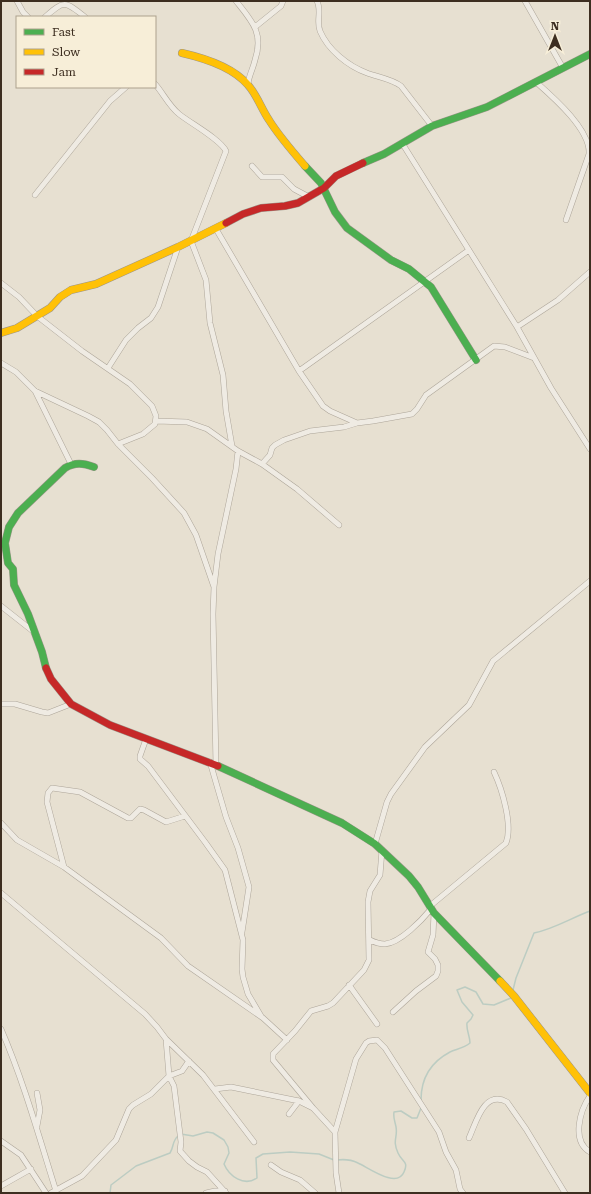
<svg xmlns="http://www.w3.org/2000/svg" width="591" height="1194" font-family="'Roboto Serif',serif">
<rect width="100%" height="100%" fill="#e7e0d1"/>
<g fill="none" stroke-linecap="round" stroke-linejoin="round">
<path stroke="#bcccc2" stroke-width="1.5" d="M 513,990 L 516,978 L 534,933 C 554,929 571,918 590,911
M 421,1100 C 421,1079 431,1062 450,1052 C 457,1049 464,1048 470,1043 C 470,1036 466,1030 467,1023 L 471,1019 L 473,1015 L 462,1002 L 457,990 L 465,987 L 476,992 L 483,1004 L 494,1005 L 511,998
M 181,1134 L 193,1136 L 207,1132 L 213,1133 L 224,1140 L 228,1147 L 229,1153 L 224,1164 C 229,1176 244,1187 257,1178 L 256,1158 L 263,1154 L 290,1152 L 319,1154 L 334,1160
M 337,1160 C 345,1159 352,1160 358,1163 C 369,1168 397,1189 404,1172 C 409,1161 402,1162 398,1153 C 392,1140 398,1137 396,1127 C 395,1121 393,1118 394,1112 L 401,1111 L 412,1118 L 417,1118 L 421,1108
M 110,1193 L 111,1185 L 136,1166 L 170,1153 C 174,1147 172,1141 178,1136"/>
<defs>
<path id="street" d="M 17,1 L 23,12 L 28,17
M 236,1 C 252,21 264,33 255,60 C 253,69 249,75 248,84
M 317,1 C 322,11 316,21 320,31 C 328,50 348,66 367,73 C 378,77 392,79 401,86 L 432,126
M 525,1 L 563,68
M 45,17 C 64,1 64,0 85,17
M 255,27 L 281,6 L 283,1
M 536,82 C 553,97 591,130 589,154 L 566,220
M 155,84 C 163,93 169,106 179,114 C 190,123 220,139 226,151 L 191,241 L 206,280 L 210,323 L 223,375 L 226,411 L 232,446
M 402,143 L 517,327 L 551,388 L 590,449
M 252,166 L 262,177 L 282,177 L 294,189 L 309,197
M 35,195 L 110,101 L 126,87
M 216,229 L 299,371 L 323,406 L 330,411 L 357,423
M 1,283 L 19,297 L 37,316 L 82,351 L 130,384 L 152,406 L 156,416 L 155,424 L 143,434 L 118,444
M 517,327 L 558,300 L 590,272
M 1,363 L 16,372 L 35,391 L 88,416 L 99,422 L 107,430 L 118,444 L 152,478 L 184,513 L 196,535 L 214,587
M 108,368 L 126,340 L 138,328 L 151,318 L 158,307 L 178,247
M 299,371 L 469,250
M 35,391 L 71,464
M 156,421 L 187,422 L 207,429 L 238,451 L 262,464 L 297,489 L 339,525
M 262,464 L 270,455 L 272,448 L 275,445 L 284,440 L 310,431 L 344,427 L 357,423 L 373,421 L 412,414 L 417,409 L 426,395 L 494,346 L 505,347 L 534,358
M 1,606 L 34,632
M 1,704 L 15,704 L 42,712 L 48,713 L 71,704
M 146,739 L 140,756 L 140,759 L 148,766 L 205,842 L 225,870 L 243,940 L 242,969 L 243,977 L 248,994 L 261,1016
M 210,762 L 226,817 L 238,848 L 249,887 L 242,932
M 216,765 L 213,614 L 214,587 L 218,554 L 236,469 L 238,451
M 1,823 L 17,840 L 64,867 L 161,938 L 188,966 L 263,1018 L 287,1040
M 375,844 L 387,802 L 391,794 L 425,747 L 469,705 L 493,661 L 590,581
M 64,867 L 47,802 L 48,793 L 52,788 L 80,792 L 128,818 L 131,818 L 140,809 L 144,810 L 166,822 L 185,816
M 1,893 L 145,1014 L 157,1027 L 166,1039 L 169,1076 L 151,1094 L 133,1105 L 129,1109 L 116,1140 L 82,1176 L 51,1193
M 430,906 L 506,843 C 513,825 502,789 494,772
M 370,940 C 374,942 380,944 385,944 C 400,943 422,920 431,909
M 349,985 L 377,1024
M 393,1012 L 416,991 L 436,976 L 438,971 L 438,965 L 435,959 L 428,952 L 433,935 L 434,913
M 1,1029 C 24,1082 39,1137 56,1191
M 166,1039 L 203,1075 L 254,1142
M 189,1061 L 182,1071 L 169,1076 L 174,1086 L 181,1142 L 180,1151 L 189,1161 L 197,1167 L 207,1172 L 226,1193
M 215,1089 L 231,1087 L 299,1101 L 313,1108 L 335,1132
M 37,1093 L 40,1110 L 37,1126
M 590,1096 C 580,1110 571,1141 590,1152
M 313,1108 L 273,1060 L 273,1054 L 295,1031 L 311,1011 L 328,1006 L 333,1003 L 364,970 L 369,960 L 368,902 L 370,891 L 380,875 L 382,850
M 289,1114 L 299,1101
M 469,1138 C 476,1123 484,1089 507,1102 L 526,1129 L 565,1193
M 1,1141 L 21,1155 L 46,1193
M 271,1165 L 281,1172 L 300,1180 L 315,1193
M 1,1186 L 31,1169
M 206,1193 L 215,1191 L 225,1191
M 339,1193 L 336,1173 L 335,1132 L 356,1059 L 366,1043 L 369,1041 L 377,1040 L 385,1048 L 439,1132 L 446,1152 L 456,1170 L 460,1189 L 463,1193"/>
<path id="fast" d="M 363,163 L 384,154 L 432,126 L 487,107 L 590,54
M 305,166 L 321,183 L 335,212 L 347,228 L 391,260 L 409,269 L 431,287 L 476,360
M 46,668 L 42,652 L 28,614 L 14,585 L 13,569 L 8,563 L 5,543 L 9,527 L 18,513 L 65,468 C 75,462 83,463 94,467
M 218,766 L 342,823 L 375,844 L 409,876 L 418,887 L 434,913 L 500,981"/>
<path id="slow" d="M 182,53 C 204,58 233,67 248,85 C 257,95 261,108 269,120 C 279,136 292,151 305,166
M 1,333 L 17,328 L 50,308 L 60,297 L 71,290 L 96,284 L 178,247 L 226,223
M 500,981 L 514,996 L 590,1093"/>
<path id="jam" d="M 226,223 L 243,214 L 261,208 L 285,206 L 298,203 L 324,188 L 336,176 L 363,163
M 46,668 L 51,679 L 71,704 L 110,725 L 218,766"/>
</defs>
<use href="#street" stroke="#ada599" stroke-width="6"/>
<use href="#fast" stroke="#9c958a" stroke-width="8"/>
<use href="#slow" stroke="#9c958a" stroke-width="8"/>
<use href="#jam" stroke="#9c958a" stroke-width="8"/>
<use href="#street" stroke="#efebe3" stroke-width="5"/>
<use href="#fast" stroke="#4caf50" stroke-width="7"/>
<use href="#slow" stroke="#ffc107" stroke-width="7"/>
<use href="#jam" stroke="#c62828" stroke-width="7"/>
</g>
<rect width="591" height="1194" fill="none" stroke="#3d2e20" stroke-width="4"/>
<rect x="16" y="16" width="140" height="72" fill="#f7eed8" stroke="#ada18e"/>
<rect x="24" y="29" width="20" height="6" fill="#4caf50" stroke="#ada18e"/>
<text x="52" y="36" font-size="12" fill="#3d2e20">Fast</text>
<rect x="24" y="49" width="20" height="6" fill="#ffc107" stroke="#ada18e"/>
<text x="52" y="56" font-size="12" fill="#3d2e20">Slow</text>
<rect x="24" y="69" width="20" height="6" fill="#c62828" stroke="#ada18e"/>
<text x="52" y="76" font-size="12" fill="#3d2e20">Jam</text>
<g transform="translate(555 36)" stroke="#f7eed8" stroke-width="3" paint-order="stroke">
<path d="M0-3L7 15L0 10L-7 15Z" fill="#3d2e20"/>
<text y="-6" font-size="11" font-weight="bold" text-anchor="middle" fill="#3d2e20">N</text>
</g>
</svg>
